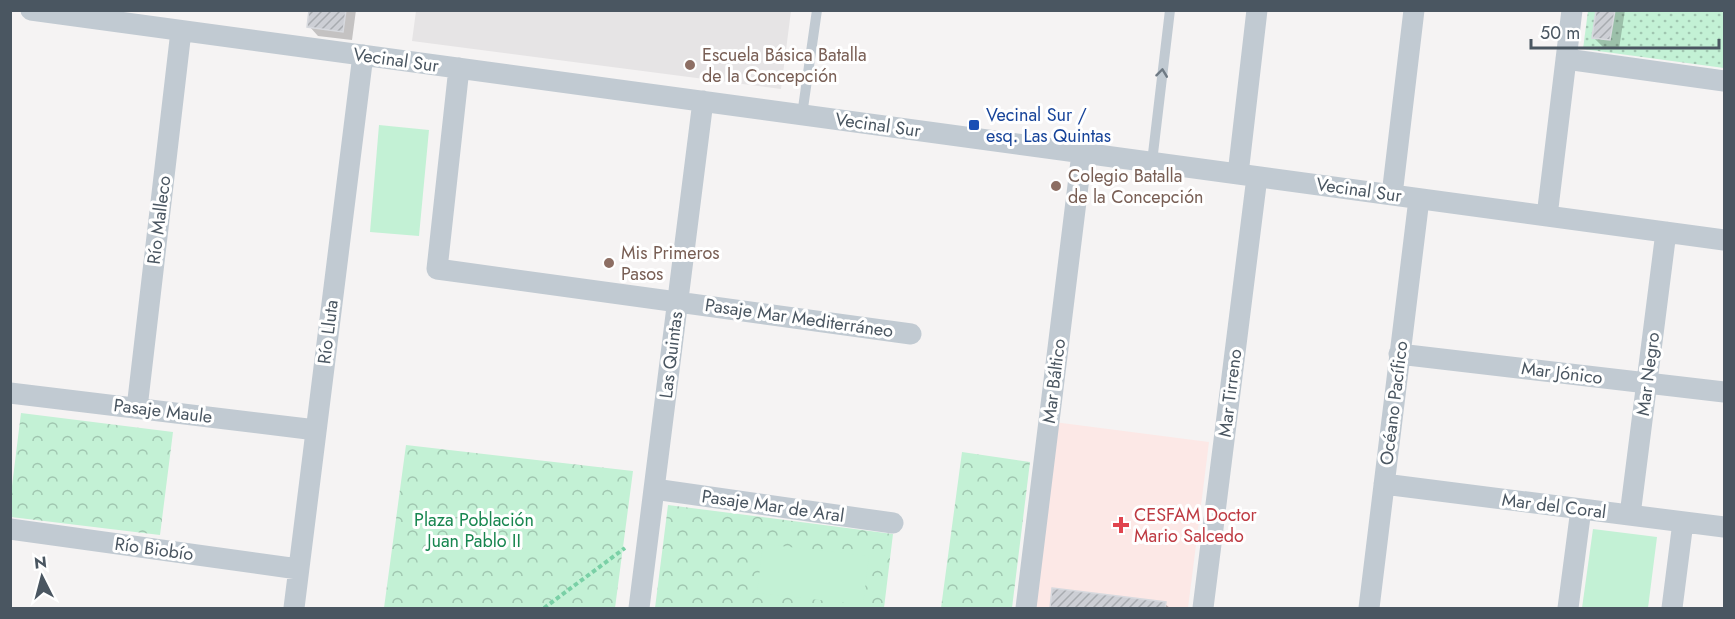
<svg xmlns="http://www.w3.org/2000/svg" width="1735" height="619" font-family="Jost,sans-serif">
<defs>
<pattern id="grass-dots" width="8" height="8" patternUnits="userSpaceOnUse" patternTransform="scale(1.5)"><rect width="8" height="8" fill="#c3f1d5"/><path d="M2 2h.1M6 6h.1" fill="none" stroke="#a0c6b0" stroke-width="1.8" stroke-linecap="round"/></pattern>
<pattern id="park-crowns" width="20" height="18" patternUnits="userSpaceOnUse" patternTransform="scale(1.5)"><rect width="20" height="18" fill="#c3f1d5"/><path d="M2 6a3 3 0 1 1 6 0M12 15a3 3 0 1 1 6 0" fill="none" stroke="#a0c6b0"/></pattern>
<pattern id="building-hatch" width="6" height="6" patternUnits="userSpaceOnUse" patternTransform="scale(1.5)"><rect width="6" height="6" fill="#cdcfd5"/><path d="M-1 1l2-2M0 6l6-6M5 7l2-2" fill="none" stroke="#a8abb0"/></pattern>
</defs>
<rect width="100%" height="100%" fill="#f5f3f3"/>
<path fill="#e6e4e5" d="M 416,11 L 416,10 L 791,11 L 781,89 L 412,41 Z"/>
<path fill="#fce8e6" d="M 1054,422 L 1209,442 L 1188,608 L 1034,608 Z"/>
<path fill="url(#grass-dots)" d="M 1588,11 L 1724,11 L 1724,68 L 1583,49 Z"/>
<path fill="url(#park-crowns)" d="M 21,413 L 173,432 L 160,535 L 11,517 L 11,494 Z
M 406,445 L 633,471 L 615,608 L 384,608 Z
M 962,452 L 1030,462 L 1012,608 L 941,608 Z
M 668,505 L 893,534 L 884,608 L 655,608 Z"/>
<path fill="#c3f1d5" d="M 379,125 L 429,130 L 419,236 L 370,232 Z
M 1593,529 L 1657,537 L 1648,608 L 1582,608 Z
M 763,544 L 869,556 L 863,605 L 757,593 Z"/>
<path fill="#0003" d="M 311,10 L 356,10 L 352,40 L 318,36 L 309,26 Z
M 1597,10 L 1625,10 L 1619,49 L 1603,47 L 1593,37 Z
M 1054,590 L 1165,604 L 1170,608 L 1051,608 Z"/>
<path fill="url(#building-hatch)" stroke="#d7d9de" stroke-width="1.5" d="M 309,10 L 346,10 L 343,32 L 307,27 Z
M 1596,10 L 1615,10 L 1610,40 L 1592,38 Z
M 1052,588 L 1166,602 L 1165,608 L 1050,608 Z"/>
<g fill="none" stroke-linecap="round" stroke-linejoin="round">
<path stroke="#7ad0a6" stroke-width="4" stroke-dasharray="4.5 3" stroke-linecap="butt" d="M 544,608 L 625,548"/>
<path stroke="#c1cad2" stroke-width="10" d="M 802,115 L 817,10
M 1152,162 L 1170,10"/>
<path stroke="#c1cad2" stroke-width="21" d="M 31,10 L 1724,240
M 1566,59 L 1724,81
M 459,68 L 437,269 L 911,334
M 1238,174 L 1257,10
M 1392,195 L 1414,10
M 1547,216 L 1572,10
M 1399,354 L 1724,392
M 10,393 L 316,430
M 137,408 L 181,31
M 1384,484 L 1724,527
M 654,489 L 893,523
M 1630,515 L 1666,232
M 10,529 L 298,569
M 294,608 L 363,55
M 639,608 L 703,101
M 1026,608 L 1082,153
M 1203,608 L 1257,177
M 1369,608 L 1419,199
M 1568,608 L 1581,509
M 1672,608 L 1683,522"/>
</g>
<defs><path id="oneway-chevron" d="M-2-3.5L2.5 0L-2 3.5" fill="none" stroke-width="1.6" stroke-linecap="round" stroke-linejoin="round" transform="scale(1.5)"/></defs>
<use stroke="#6e7983" href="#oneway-chevron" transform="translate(1162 73) rotate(-83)"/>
<g fill="#8d6e63" stroke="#fff" stroke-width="2">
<circle cx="690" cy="65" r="6"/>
<circle cx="1056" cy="186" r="6"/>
<circle cx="609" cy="263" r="6"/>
</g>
<rect fill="#1a4fb4" stroke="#fff" stroke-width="2" x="968" y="119" width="12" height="12" rx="3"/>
<path fill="#e0444e" stroke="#fff" stroke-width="2" d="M1118 516h6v6h6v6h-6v6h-6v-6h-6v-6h6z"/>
<g text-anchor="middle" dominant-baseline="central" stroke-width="6" stroke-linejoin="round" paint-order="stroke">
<g font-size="18" fill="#785e54" stroke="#fff" text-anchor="start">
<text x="702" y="55">Escuela Básica Batalla<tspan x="702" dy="21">de la Concepción</tspan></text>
<text x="1068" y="176">Colegio Batalla<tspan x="1068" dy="21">de la Concepción</tspan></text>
<text x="621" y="253">Mis Primeros<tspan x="621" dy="21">Pasos</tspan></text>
</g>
<g font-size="18" fill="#4a5661" stroke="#fff">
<text transform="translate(396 60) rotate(8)">Vecinal Sur</text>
<text transform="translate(878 125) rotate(8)">Vecinal Sur</text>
<text transform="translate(1359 190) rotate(8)">Vecinal Sur</text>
<text transform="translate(159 220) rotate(-83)">Río Malleco</text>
<text transform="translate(799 318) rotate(8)">Pasaje Mar Mediterráneo</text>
<text transform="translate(328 332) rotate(-83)">Río Lluta</text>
<text transform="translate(671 355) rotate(-83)">Las Quintas</text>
<text transform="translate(1562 373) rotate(7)">Mar Jónico</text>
<text transform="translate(1648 374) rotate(-83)">Mar Negro</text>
<text transform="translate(1054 381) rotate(-83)">Mar Báltico</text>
<text transform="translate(1230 393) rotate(-83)">Mar Tirreno</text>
<text transform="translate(1394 403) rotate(-83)">Océano Pacífico</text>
<text transform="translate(163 411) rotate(7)">Pasaje Maule</text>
<text transform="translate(773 506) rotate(8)">Pasaje Mar de Aral</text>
<text transform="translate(1554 506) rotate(7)">Mar del Coral</text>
<text transform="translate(154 549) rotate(8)">Río Biobío</text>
</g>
<g font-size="18" fill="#164399" stroke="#fff" text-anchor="start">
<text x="986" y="115">Vecinal Sur /<tspan x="986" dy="21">esq. Las Quintas</tspan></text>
</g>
<g font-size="18" fill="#be3a42" stroke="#fff" text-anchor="start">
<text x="1134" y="515">CESFAM Doctor<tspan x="1134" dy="21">Mario Salcedo</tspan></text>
</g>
<g font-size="18" fill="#17864f" stroke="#fff">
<text x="474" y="520">Plaza Población<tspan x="474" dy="21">Juan Pablo II</tspan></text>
</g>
</g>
<rect width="1735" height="619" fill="none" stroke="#4a5661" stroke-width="24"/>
<g transform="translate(42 577) rotate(354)" stroke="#ffffff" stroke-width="4.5" paint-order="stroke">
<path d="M0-4.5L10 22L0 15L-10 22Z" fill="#4a5661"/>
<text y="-9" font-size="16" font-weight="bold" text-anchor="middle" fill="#4a5661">N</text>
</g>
<path d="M1531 39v9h188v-9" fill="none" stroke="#4a5661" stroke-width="3"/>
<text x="1540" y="39" font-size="18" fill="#4a5661" stroke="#ffffff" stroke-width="4.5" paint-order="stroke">50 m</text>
</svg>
